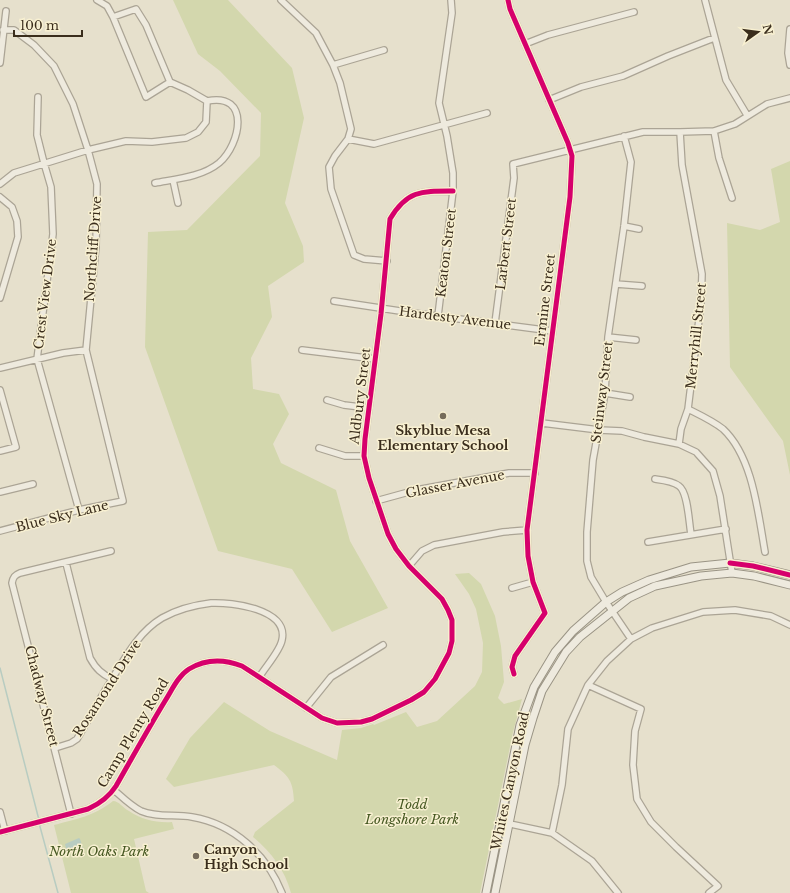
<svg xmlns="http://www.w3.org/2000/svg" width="790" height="893" font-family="'Libre Baskerville',serif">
<rect width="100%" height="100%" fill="#e6e0cc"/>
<path fill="#d3d7ad" d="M 173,0 L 228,0 L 292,68 L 304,118 L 285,203 L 303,246 L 304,262 L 268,286 L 272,317 L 251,358 L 253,389 L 279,394 L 289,414 L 273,444 L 281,463 L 336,490 L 350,541 L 388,608 L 332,632 L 292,569 L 218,551 L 145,347 L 148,232 L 187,230 L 260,156 L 261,113 L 220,71 L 198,54 Z
M 790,161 L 790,475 L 783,441 L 730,367 L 727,223 L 760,230 L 780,222 L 771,169 Z
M 469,573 L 481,584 L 495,616 L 501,646 L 504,682 L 498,698 L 504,704 L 522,699 L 513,732 L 480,893 L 291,893 C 285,870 271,852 253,837 L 255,832 L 294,801 C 293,781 289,776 274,765 L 174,787 L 166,779 L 190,738 L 224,702 L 270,731 L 337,760 L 342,730 L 361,728 L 373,724 L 374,725 L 406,712 L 417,727 L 437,721 L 475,686 L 482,672 L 483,643 L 476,609 L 469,594 L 455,574 Z
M 113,801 C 119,801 123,808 129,811 C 142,820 157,823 172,822 L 174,829 L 134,839 L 146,891 L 149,893 L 71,893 L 54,825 C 77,819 94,816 113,801 Z"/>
<path fill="#b8ccc1" d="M 79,838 L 80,839 L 83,849 L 81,851 L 67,852 L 65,844 Z"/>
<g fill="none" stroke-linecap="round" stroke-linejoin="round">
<path stroke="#b8ccc1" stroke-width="1.5" d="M 0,668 L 39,820
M 39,823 L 58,893"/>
<defs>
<path id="minor" d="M 97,0 L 107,6 L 113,17 L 146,97 L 170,82
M 281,0 L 316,33 L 333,65 L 340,83 L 351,129 L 348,139 L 335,156 L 329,167 L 331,189 L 354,255 L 364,259 L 387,261
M 508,0 L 510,9 L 568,143 L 572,156 L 570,197 L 527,530 L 528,556 L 533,582 L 545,613 L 515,656 L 512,667 L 514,674
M 705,0 L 726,80 L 747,115
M 790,29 L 788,53 L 790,65
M 525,44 L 548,35 L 634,12
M 0,63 L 6,11
M 333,65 L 384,50
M 38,97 L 37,135 L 44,163 L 51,187 L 53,234 L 37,359 L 79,510
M 549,100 L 581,87 L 623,76 L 668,56 L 714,38
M 714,131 L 719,158 L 732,198
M 624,136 L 631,162 L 624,226 L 608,337 L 605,393 L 593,460 L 587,532 L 587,561 L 591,577 L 606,602 L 631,639
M 348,139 L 374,144 L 487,113
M 173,180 L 178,203
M 155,183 C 176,179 202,177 219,163 C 241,144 251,92 207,101
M 0,184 L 14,173 L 88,150 L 126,141 L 152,142 L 186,138 L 198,132 L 206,122 L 207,101 L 188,90 L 170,82 L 146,25 L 136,9 L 113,17
M 0,197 L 12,207 L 17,221 L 18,237 L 0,298
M 624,226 L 639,229
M 616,284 L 642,286
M 334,301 L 413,313 L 552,331
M 438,316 L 453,191 L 453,173 L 447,136 L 439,103 L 452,13 L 451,0
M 495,323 L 514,178 L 513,164 L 643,132 L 680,132 L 714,131 L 735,124 L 767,104 L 790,98
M 608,337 L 636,340
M 302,350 L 375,359
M 0,368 L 63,353 L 86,350
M 0,390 L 16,447 L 0,451
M 605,393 L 630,397
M 327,400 L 344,405 L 369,408
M 688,409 C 700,415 713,421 723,429 C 753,457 758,513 765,552
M 542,423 L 599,430 L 622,431 L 644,437 L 679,444 L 696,452 L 713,471 L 720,496 L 732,573
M 679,444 L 681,429 L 688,409 L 701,303 L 702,274 L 682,165 L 680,132
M 319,448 L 345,456 L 364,456
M 655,479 C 663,480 673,481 679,486 C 688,492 689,523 691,534
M 0,492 L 33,484
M 376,501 L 416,490 L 509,473 L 535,473
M 0,531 L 79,510 L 123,501 L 86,350 L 96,246 L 97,184 L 88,150 L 73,104 L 54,66 L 34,45 L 14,30 L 3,30
M 648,542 L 726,529
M 66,563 L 90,658 C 96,669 102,674 112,679
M 409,566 L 422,551 L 434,545 L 503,532 L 527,530
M 512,588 L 533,582
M 588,685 L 641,709 L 635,731 L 633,765 L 637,799 L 651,822 L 676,847 L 718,886 L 709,893
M 306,708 L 331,677 L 383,645
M 55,748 L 71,743 L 77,739 C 88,720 98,702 109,684 C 124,660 137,633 162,618 C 176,610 195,605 211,603 C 232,602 289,609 282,640 C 280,651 266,666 260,676
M 114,790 C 122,797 131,806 141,811 C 157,818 175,814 192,817 C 234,824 267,855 282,893
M 0,812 L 5,831
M 71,814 L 12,583 C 13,577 15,575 20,573 L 111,551
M 501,822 L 552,833 L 592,861 L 618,893
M 0,832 L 88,809 C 99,804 109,797 116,786 C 132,758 148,729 165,701 C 172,690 178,676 189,669 C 207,658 224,659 242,666 L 322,718 L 337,723 L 361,722 L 372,719 L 411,700 L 424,692 L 435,679 L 449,653 L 452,641 L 452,620 L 448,610 L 442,599 L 409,566 L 396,549 L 388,534 L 369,478 L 364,456 L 365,439 L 381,314 L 390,219 C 407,190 422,191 453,191
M 552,833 L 562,785 L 568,729 L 588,685 L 607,661 L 631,639 L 652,628 L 703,612 L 735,610 L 771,616 L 790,625"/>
<path id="secondary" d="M 486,893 L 520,725 L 534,687 L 555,652 L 573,631 L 606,602 L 622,592 L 649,580 L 691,567 L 730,563 L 753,566 L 790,575
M 495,893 L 525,745 L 533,718 L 542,691 L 566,652 L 580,637 L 629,598 L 655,586 L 701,576 L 732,573 L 754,576 L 790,585"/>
</defs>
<use href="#minor" stroke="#aba495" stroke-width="8"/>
<use href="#secondary" stroke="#9a9485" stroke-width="9"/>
<use href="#minor" stroke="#eeeade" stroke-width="5.5"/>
<use href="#secondary" stroke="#eeeade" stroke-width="7"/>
<defs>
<path id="cycleway" d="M 508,0 L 510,9 L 568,143 L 572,156 L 570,197 L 527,530 L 528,556 L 533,582 L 545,613 L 515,656 L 512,667 L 514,674
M 730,563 L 753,566 L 790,575
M 0,832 L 88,809 C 99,804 109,797 116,786 C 132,758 148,729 165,701 C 172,690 178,676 189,669 C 207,658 224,659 242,666 L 322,718 L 337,723 L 361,722 L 372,719 L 411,700 L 424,692 L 435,679 L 449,653 L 452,641 L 452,620 L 448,610 L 442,599 L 409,566 L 396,549 L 388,534 L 369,478 L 364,456 L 365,439 L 381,314 L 390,219 C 407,190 422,191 453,191"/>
</defs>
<use href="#cycleway" stroke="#f8f0d1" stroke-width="8"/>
<use href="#cycleway" stroke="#d6006c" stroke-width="5"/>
</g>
<g fill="#766c5a" stroke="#f8f0d1" stroke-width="1.5">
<circle cx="443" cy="416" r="4"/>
<circle cx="196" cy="856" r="4"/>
</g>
<g text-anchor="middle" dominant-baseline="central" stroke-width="3" stroke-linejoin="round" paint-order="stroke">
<g font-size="13" fill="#3a2d1c" stroke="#f8f0d1">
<text transform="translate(506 244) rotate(-83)">Larbert Street</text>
<text transform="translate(93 249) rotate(-86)">Northcliff Drive</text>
<text transform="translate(446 253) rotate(-83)">Keaton Street</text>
<text transform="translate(45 294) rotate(-83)">Crest View Drive</text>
<text transform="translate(545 300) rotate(-83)">Ermine Street</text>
<text transform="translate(455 318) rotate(7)">Hardesty Avenue</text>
<text transform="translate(696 336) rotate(-84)">Merryhill Street</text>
<text transform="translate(602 392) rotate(-83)">Steinway Street</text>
<text transform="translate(360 396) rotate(-83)">Aldbury Street</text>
<text transform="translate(455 484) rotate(-11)">Glasser Avenue</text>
<text transform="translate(62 516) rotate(-14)">Blue Sky Lane</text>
<text transform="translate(107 688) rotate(-57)">Rosamond Drive</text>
<text transform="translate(42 696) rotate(76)">Chadway Street</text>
<text transform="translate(133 733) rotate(-59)">Camp Plenty Road</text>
<text transform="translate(510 781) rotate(-78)">Whites Canyon Road</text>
</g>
<g font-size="13" font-weight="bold" fill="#3a2d1c" stroke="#f8f0d1">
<text x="443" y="430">Skyblue Mesa<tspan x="443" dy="15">Elementary School</tspan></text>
<text x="204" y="849" text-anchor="start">Canyon<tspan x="204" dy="15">High School</tspan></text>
</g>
<g font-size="13" font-style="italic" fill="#465822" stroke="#f8f0d1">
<text x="412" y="804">Todd<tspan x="412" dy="15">Longshore Park</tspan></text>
<text x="99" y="851">North Oaks Park</text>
</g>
</g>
<g transform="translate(758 32) rotate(76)" stroke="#f8f0d1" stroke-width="3" paint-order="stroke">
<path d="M0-3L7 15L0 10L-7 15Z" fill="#3a2d1c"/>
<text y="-6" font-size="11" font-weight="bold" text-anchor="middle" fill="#3a2d1c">N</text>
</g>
<path d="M14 30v6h68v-6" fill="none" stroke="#3a2d1c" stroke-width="2"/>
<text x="20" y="30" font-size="12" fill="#3a2d1c" stroke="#f8f0d1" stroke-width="3" paint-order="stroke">100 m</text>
</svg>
